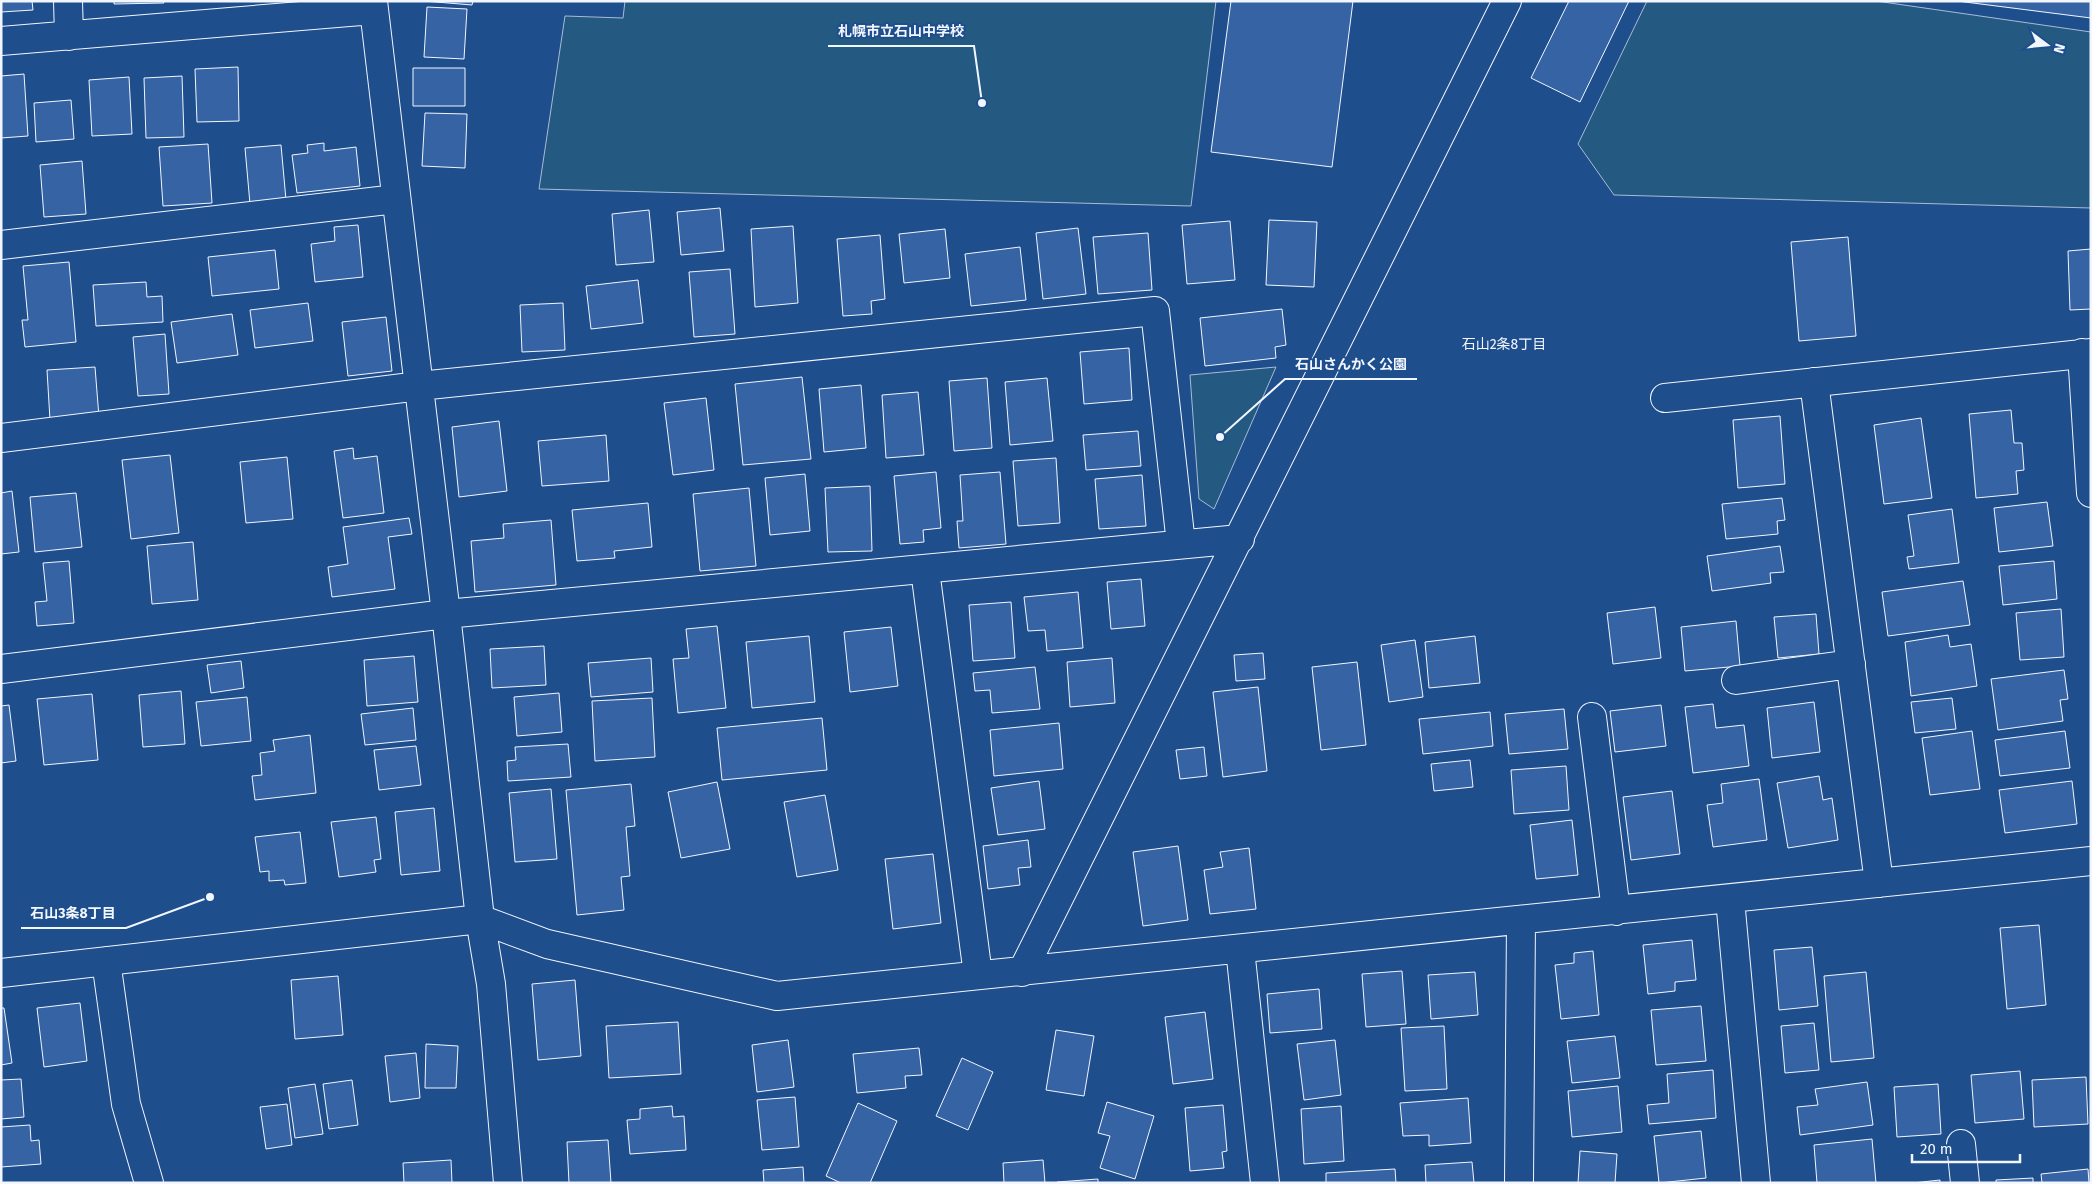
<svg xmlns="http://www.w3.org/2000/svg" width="2092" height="1184" font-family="'Fira Sans','Noto Sans JP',sans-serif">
<rect width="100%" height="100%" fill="#1f4e8c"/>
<path fill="#245a82" stroke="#a8bbd7" d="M 625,1 L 1216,1 L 1191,206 L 539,189 L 565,16 L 623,18 Z
M 1647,1 L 1876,1 L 2091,32 L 2091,208 L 1614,195 L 1578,144 Z
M 1276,367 L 1214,509 L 1199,499 L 1190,375 Z"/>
<path fill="#3563a3" stroke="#f2f6ff" d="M 1,1 L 32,1 L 33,10 L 1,12 Z
M 114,1 L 163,1 L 164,3 L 114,4 Z
M 424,1 L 473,1 L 472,5 Z
M 1231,1 L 1353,1 L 1332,167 L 1211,152 Z
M 1569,1 L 1629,1 L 1580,102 L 1531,78 Z
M 1957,1 L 2091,1 L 2091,18 Z
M 427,7 L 467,9 L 464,59 L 424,57 Z
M 238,67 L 239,121 L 197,122 L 195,69 Z
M 413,68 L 465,68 L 465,106 L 413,106 Z
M 24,74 L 28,136 L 1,138 L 1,76 Z
M 182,76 L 184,137 L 146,138 L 144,78 Z
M 129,77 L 132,134 L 92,136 L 89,80 Z
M 71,100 L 74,139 L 36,142 L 34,103 Z
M 425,113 L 467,114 L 465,168 L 422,166 Z
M 324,143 L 324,151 L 356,147 L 360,186 L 297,193 L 292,155 L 308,153 L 307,145 Z
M 208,144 L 212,203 L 163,206 L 159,147 Z
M 281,145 L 286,200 L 250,204 L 245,148 Z
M 82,161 L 86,214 L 44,217 L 40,165 Z
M 720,208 L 724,251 L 681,255 L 677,212 Z
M 649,210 L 654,262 L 616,265 L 612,214 Z
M 1269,220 L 1317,222 L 1314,287 L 1266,285 Z
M 1230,221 L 1235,280 L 1187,284 L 1182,225 Z
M 358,225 L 363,277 L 315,282 L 311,244 L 335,241 L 334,227 Z
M 793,226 L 798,303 L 755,307 L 751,229 Z
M 1078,228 L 1086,294 L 1043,299 L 1036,233 Z
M 945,229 L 950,278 L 904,283 L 899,234 Z
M 1148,233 L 1152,290 L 1098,294 L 1093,237 Z
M 880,235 L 885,299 L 871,301 L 872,314 L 843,316 L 837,239 Z
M 1848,237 L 1856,336 L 1799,341 L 1791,242 Z
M 1020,247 L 1026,300 L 971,306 L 965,254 Z
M 2091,249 L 2091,309 L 2070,310 L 2068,251 Z
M 275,250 L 279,289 L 212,296 L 208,257 Z
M 69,262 L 76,342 L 25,347 L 22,320 L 28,320 L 23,266 Z
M 730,269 L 735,334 L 694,337 L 689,272 Z
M 638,280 L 643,323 L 591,329 L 586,286 Z
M 146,282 L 147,297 L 162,296 L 163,322 L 96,326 L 93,285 Z
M 308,303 L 313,341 L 255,348 L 250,310 Z
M 563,303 L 565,350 L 522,352 L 520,305 Z
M 1282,309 L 1286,345 L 1275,347 L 1276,358 L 1205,366 L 1200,318 Z
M 232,314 L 238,355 L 177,363 L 171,322 Z
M 386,317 L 392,371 L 348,376 L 342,322 Z
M 165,334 L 169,394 L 138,396 L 133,337 Z
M 1129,348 L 1132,400 L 1084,404 L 1080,352 Z
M 95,367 L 99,417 L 50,420 L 47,370 Z
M 802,377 L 811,459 L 743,465 L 735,384 Z
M 987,378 L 992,448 L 954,451 L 949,381 Z
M 1047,378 L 1053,441 L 1010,445 L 1005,382 Z
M 861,385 L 866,448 L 824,452 L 819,389 Z
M 918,392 L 924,455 L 886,458 L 882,395 Z
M 706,398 L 714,470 L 673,475 L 664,403 Z
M 2011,410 L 2014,443 L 2022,443 L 2024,470 L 2016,471 L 2018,494 L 1976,498 L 1969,414 Z
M 1780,416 L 1785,484 L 1738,488 L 1733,420 Z
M 1921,418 L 1932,498 L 1884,504 L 1874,425 Z
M 499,421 L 507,491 L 459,497 L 452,427 Z
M 1138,431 L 1141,466 L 1086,470 L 1083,435 Z
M 606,435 L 609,481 L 542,486 L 538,441 Z
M 353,448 L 354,459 L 377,456 L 384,513 L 343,518 L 334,451 Z
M 170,455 L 179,533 L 131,539 L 122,460 Z
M 287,457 L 293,519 L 246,523 L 240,462 Z
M 1056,458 L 1060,523 L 1018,526 L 1013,461 Z
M 936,472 L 941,528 L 923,530 L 924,542 L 900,544 L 894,476 Z
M 1000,472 L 1006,544 L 959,548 L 957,521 L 963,521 L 960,475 Z
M 805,474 L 810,531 L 770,535 L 765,478 Z
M 1142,475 L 1146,526 L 1099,529 L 1095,479 Z
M 870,486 L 872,551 L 828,552 L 825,488 Z
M 749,488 L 756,566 L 700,571 L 693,494 Z
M 12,491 L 19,552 L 1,554 L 1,493 Z
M 76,493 L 82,547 L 35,552 L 30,497 Z
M 1782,498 L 1785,520 L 1777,521 L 1778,534 L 1726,539 L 1722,504 Z
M 2047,502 L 2053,546 L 1999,552 L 1994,508 Z
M 648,503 L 652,547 L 614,551 L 615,558 L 577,561 L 572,510 Z
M 1952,509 L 1959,563 L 1909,569 L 1907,557 L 1914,556 L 1908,515 Z
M 409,518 L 412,534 L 388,537 L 395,589 L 332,597 L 328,567 L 348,564 L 343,527 Z
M 551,520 L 556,585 L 475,592 L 471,541 L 504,538 L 503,524 Z
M 193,542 L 198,600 L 152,604 L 147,546 Z
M 1780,546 L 1784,572 L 1770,573 L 1771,583 L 1712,591 L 1707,556 Z
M 69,561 L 74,623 L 37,626 L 35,602 L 47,601 L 43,563 Z
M 2054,561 L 2057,599 L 2003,605 L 1999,566 Z
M 1141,579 L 1145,626 L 1111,629 L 1107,582 Z
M 1963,581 L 1970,625 L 1888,636 L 1882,592 Z
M 1078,592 L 1083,648 L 1047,651 L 1045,630 L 1028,631 L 1024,597 Z
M 1011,602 L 1015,658 L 973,661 L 969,605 Z
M 1655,607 L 1661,658 L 1613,664 L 1607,613 Z
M 2061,609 L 2064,657 L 2020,660 L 2016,613 Z
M 1816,614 L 1819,654 L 1778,658 L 1774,617 Z
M 1736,621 L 1740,666 L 1685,671 L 1681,627 Z
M 717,626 L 726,708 L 678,713 L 673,659 L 689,658 L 686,629 Z
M 891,627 L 898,686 L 850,692 L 844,632 Z
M 1948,635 L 1950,647 L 1971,644 L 1977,686 L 1911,696 L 1905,642 Z
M 809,636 L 815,702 L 752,708 L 746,642 Z
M 1475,636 L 1480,683 L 1429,688 L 1425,642 Z
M 1415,640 L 1423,697 L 1389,702 L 1381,645 Z
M 544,646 L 546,685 L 492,688 L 490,649 Z
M 1263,653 L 1265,679 L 1236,681 L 1234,655 Z
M 414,656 L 418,702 L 367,706 L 364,660 Z
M 651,658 L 653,692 L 591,697 L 588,663 Z
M 1112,658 L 1115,703 L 1070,707 L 1067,662 Z
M 241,661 L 244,688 L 211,693 L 207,665 Z
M 1357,662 L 1366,745 L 1321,750 L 1312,667 Z
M 1035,667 L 1040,709 L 992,713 L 990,690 L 975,691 L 973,673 Z
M 2064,670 L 2068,699 L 2060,700 L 2063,721 L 1998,730 L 1991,679 Z
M 1258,687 L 1267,771 L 1223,777 L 1213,692 Z
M 181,691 L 185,744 L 143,747 L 139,695 Z
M 559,693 L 562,732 L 517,736 L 514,697 Z
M 92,694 L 98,760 L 44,765 L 37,699 Z
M 247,697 L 251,741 L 201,746 L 196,702 Z
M 652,698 L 655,757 L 595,761 L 592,701 Z
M 1952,698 L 1956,729 L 1915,733 L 1911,702 Z
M 1814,702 L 1820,752 L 1772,758 L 1767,708 Z
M 1713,704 L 1716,728 L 1744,725 L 1749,766 L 1693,773 L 1685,707 Z
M 9,705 L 16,761 L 1,763 L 1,706 Z
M 1661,705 L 1666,746 L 1615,752 L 1610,711 Z
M 413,708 L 416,740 L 365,745 L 361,714 Z
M 1564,709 L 1568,749 L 1509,754 L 1505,714 Z
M 1490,712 L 1493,746 L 1423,754 L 1419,719 Z
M 822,718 L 827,770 L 722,780 L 717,728 Z
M 1059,723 L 1063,769 L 994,776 L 990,730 Z
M 1972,731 L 1980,789 L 1930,795 L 1922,738 Z
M 2065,731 L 2070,768 L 2000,776 L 1995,740 Z
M 310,735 L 316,793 L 255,800 L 252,776 L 262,775 L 260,753 L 275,751 L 273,740 Z
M 568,744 L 571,777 L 508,781 L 507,761 L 516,760 L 515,747 Z
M 416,746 L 421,785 L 379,790 L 374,750 Z
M 1204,747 L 1207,776 L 1180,779 L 1176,750 Z
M 1470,760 L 1473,787 L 1434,791 L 1431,764 Z
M 1566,766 L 1569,810 L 1514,814 L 1511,770 Z
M 1819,776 L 1823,800 L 1832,798 L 1838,840 L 1788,848 L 1777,783 Z
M 1759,779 L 1767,840 L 1713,847 L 1707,805 L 1723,803 L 1721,784 Z
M 1039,781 L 1045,829 L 998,835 L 991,788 Z
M 2072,781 L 2077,824 L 2005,833 L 1999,790 Z
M 717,782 L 730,849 L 681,858 L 668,792 Z
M 631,784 L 635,826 L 626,827 L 630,876 L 621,877 L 624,910 L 577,915 L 566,790 Z
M 551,789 L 557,859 L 515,862 L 509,793 Z
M 1672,791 L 1680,854 L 1631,860 L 1623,797 Z
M 825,795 L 838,870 L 797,877 L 784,802 Z
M 434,808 L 440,871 L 401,875 L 395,812 Z
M 376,817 L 381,859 L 374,860 L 376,872 L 339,877 L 331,822 Z
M 1572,820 L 1578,875 L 1536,879 L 1530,825 Z
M 300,832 L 306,883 L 285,885 L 284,880 L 269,881 L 269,871 L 260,872 L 255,837 Z
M 1028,840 L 1031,867 L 1018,868 L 1020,885 L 988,889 L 983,846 Z
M 1178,846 L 1188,920 L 1143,926 L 1133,852 Z
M 1249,848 L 1256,909 L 1210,914 L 1204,870 L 1223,867 L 1220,852 Z
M 933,854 L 941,923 L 893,929 L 885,859 Z
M 2039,925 L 2046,1005 L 2007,1009 L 2000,928 Z
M 1692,940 L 1696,980 L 1675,982 L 1675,991 L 1648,994 L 1643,945 Z
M 1812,947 L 1818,1006 L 1779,1010 L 1774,950 Z
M 1593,951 L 1599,1015 L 1561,1019 L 1555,965 L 1574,963 L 1574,953 Z
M 1402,971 L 1406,1024 L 1366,1027 L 1362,974 Z
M 1475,972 L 1478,1015 L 1431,1019 L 1428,975 Z
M 1866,972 L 1874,1058 L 1831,1062 L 1824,976 Z
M 338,976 L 343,1035 L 295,1039 L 291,980 Z
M 575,980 L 581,1056 L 538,1060 L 532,984 Z
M 1319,989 L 1322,1029 L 1270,1033 L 1267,994 Z
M 80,1003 L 87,1061 L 44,1067 L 37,1008 Z
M 1701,1006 L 1706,1061 L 1656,1065 L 1651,1010 Z
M 1,1008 L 4,1008 L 12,1063 L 1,1065 Z
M 1205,1012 L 1213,1079 L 1173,1084 L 1165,1017 Z
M 678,1022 L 681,1074 L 609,1078 L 606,1026 Z
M 1814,1023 L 1819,1070 L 1785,1073 L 1781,1026 Z
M 1444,1026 L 1447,1089 L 1405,1091 L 1401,1028 Z
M 1056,1030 L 1094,1036 L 1084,1096 L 1046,1090 Z
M 1615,1036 L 1620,1078 L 1572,1083 L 1567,1041 Z
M 788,1040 L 794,1087 L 757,1092 L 752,1045 Z
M 1335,1040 L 1341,1095 L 1304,1100 L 1297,1044 Z
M 426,1044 L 458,1046 L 456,1088 L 425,1088 Z
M 919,1048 L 922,1075 L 905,1076 L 906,1088 L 857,1093 L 853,1054 Z
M 416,1053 L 420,1098 L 390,1102 L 385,1056 Z
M 962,1058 L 993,1072 L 968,1130 L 936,1116 Z
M 1713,1070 L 1716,1118 L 1649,1124 L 1647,1105 L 1669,1103 L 1667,1074 Z
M 2020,1071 L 2024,1119 L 1975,1123 L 1971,1075 Z
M 2086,1077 L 2088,1124 L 2034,1127 L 2032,1080 Z
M 21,1079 L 24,1117 L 1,1119 L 1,1080 Z
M 352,1080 L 358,1125 L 329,1129 L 323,1084 Z
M 1867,1082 L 1873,1125 L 1800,1135 L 1797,1107 L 1818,1105 L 1815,1089 Z
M 315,1084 L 323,1134 L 295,1138 L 288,1088 Z
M 1938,1084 L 1941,1134 L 1897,1137 L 1894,1087 Z
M 1618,1086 L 1622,1132 L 1572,1137 L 1568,1091 Z
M 795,1097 L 799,1147 L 762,1150 L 757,1100 Z
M 1468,1098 L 1471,1143 L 1429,1146 L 1429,1135 L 1403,1136 L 1400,1103 Z
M 1107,1102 L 1154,1116 L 1135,1179 L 1100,1168 L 1110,1136 L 1098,1133 Z
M 858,1103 L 897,1121 L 870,1183 L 841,1183 L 826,1176 Z
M 287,1104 L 292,1145 L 266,1149 L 260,1107 Z
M 1223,1105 L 1227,1151 L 1222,1152 L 1224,1168 L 1190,1171 L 1185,1108 Z
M 672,1106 L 673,1117 L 684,1116 L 686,1150 L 630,1154 L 627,1120 L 640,1119 L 640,1109 Z
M 1341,1106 L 1344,1161 L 1304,1164 L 1301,1109 Z
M 30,1125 L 31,1141 L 39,1140 L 41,1164 L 1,1167 L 1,1127 Z
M 1701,1131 L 1706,1178 L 1659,1183 L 1654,1136 Z
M 1872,1139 L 1876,1183 L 1817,1183 L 1814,1145 Z
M 608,1140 L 611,1183 L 569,1183 L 567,1142 Z
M 1580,1151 L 1617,1154 L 1615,1183 L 1578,1183 Z
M 451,1160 L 452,1183 L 404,1183 L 403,1163 Z
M 1043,1160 L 1045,1183 L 1004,1183 L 1003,1163 Z
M 1472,1162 L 1474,1183 L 1426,1183 L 1425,1165 Z
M 803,1167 L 804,1183 L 764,1183 L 763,1170 Z
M 1395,1169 L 1396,1183 L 1326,1183 L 1326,1173 Z
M 2088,1169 L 2089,1183 L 2042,1183 L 2041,1174 Z
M 2033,1178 L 2033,1183 L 1996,1183 L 1996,1180 Z
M 1098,1179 L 1098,1183 L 1057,1183 L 1057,1182 Z
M 1940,1180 L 1940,1183 L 1913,1183 Z"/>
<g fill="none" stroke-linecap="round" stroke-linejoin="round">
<defs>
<path id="minor" d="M 68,1 L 69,36
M 373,1 L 446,614 L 480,919 L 491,984 L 508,1183
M 1,41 L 373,10
M 1,245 L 396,199
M 2082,353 L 2091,493
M 1814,382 L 1879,883
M 1665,398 L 2091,353
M 1,438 L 419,386 L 1155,311 L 1181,544
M 925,570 L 978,975
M 1,669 L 446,614 L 1240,539
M 1736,680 L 1851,664
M 1592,717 L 1616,911
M 1730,899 L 1756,1183
M 1240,949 L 1265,1183
M 106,961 L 126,1104 L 149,1183
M 1022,972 L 1507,1
M 1,973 L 480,919 L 547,944 L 777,996 L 2091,861
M 1961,1144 L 1965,1183
M 1519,1183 L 1521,920"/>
</defs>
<use href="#minor" stroke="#f2f6ff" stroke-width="30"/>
<use href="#minor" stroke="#1f4e8c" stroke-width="28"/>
</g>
<g text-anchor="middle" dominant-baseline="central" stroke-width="4" stroke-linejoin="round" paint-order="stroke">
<g font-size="14" fill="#f2f6ff" stroke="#1f4e8c">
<text x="1504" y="344">石山2条8丁目</text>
</g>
</g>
<path fill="none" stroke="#f2f6ff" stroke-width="2" d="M982 103L974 46H828M1220 437L1285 379H1417M210 897L126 928H21"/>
<g fill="#f2f6ff" stroke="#1f4e8c" stroke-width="2">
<circle cx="982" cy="103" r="5"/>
<circle cx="1220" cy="437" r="5"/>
<circle cx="210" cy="897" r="5"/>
</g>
<g font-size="14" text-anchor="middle" font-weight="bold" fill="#f2f6ff" stroke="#1f4e8c" stroke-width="4" stroke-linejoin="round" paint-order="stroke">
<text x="901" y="36">札幌市立石山中学校</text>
<text x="1351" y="369">石山さんかく公園</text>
<text x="73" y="918">石山3条8丁目</text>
</g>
<rect width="2092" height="1184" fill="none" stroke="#f2f6ff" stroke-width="5"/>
<g transform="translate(2047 45) rotate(106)" stroke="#1f4e8c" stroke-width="4" paint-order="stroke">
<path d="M0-4L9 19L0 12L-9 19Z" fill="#f2f6ff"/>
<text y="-8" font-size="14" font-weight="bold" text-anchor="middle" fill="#f2f6ff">N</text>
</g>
<path d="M1912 1154v8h108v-8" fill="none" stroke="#f2f6ff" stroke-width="2.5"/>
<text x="1920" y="1154" font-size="15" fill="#f2f6ff" stroke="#1f4e8c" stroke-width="4" paint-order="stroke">20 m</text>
</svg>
